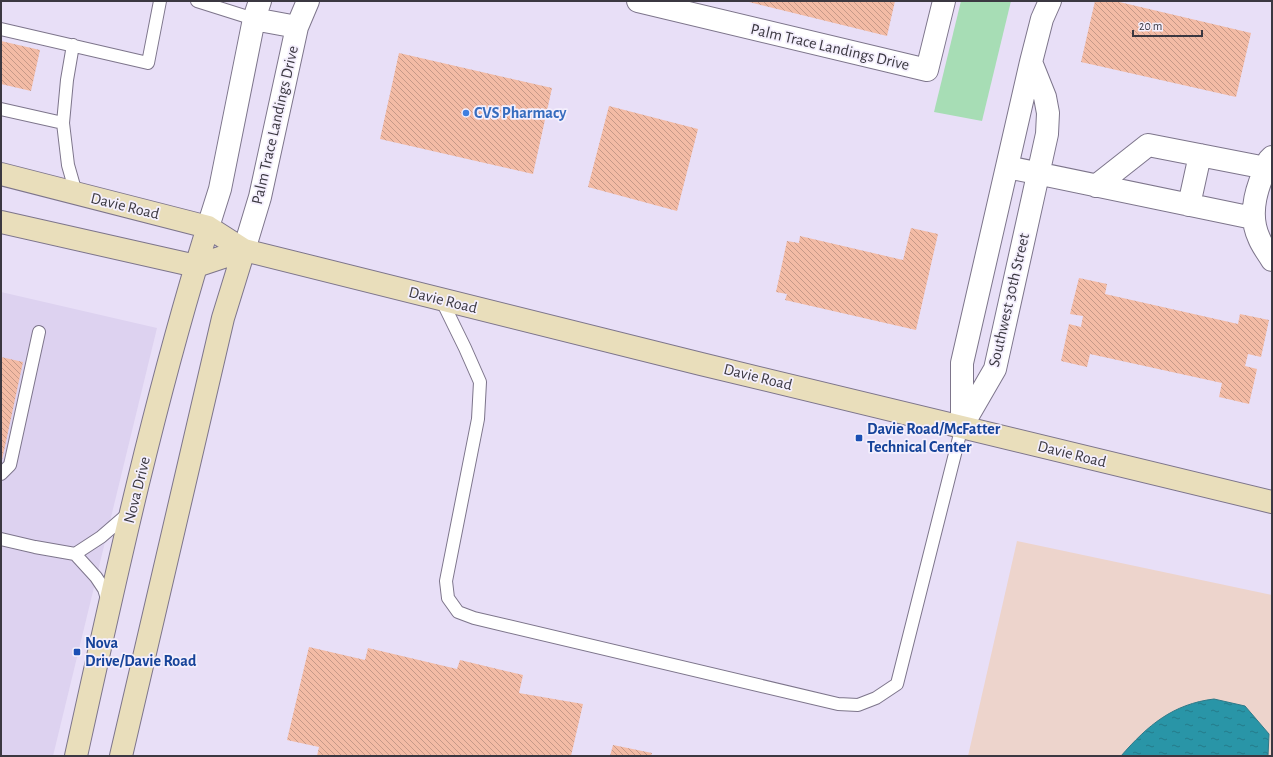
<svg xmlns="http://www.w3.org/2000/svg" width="1273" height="757" font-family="'Alegreya Sans',sans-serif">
<defs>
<pattern id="water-ripples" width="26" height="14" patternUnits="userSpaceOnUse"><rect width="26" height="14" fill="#2995a7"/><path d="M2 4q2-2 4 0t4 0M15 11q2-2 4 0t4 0" fill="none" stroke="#247b8a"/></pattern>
<pattern id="building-back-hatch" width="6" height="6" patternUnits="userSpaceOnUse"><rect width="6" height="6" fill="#f3bba5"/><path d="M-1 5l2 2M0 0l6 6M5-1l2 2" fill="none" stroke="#c69988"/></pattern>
</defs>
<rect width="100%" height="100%" fill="#e8dff7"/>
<path fill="#ddd2f0" d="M 1,292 L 157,328 L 53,756 L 1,756 Z"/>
<path fill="#edd4cc" d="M 1017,541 L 1272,595 L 1272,756 L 968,756 Z"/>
<path fill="#a7ddb5" d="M 961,1 L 1011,1 L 982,121 L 934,112 Z"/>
<path fill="url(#water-ripples)" stroke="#2e7988" d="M 1214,699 L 1245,706 L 1269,734 L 1268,756 L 1121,756 C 1148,725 1173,704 1214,699 Z"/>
<path fill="url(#building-back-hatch)" d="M 745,1 L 895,1 L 887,36 Z
M 1095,1 L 1115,1 L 1251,33 L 1236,97 L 1081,62 Z
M 1,41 L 40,50 L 31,91 L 1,84 Z
M 399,53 L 552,88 L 533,174 L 380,139 Z
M 609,106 L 698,129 L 677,211 L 588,187 Z
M 911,228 L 938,234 L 916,330 L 785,300 L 787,294 L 776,292 L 787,241 L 799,243 L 800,236 L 903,260 Z
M 1079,278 L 1107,284 L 1105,294 L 1238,324 L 1240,314 L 1269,320 L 1261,357 L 1248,354 L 1245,366 L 1257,369 L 1249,404 L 1219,397 L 1222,383 L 1090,354 L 1087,367 L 1061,361 L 1069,324 L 1081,327 L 1083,316 L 1070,314 Z
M 1,357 L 23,362 L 2,460 L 1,459 Z
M 309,647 L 365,660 L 368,648 L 457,669 L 460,660 L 523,675 L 519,693 L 583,704 L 571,756 L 317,756 L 319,747 L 287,740 Z
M 613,745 L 652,753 L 651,756 L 610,756 Z"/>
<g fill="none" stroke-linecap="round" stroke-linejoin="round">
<defs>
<path id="lane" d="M 197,1 L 254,19
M 1,29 L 148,63 L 160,1
M 73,45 L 67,80 L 63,123 L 68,165 L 76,193
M 1,109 L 63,123
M 441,299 L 465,348 L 480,382 L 478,419 L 446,581 L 448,598 L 458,612 L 474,618 L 838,704 L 858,705 L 876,698 L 897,684 L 962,426
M 1,474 L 10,465 L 39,332
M 1,539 L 35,547 L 75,554 L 96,577 L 104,589 L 108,602
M 75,554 L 101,537 L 130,512"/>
<path id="street" d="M 638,1 L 927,70 L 944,1
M 254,19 L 297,27
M 1272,157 L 1269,160 C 1258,184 1247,212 1259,238 C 1262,246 1268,253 1272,260
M 1007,167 L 1253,218
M 1096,186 L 1148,145 L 1266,168
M 1189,205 L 1200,155
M 208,227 L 220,189 L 254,19 L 260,1
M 244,250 L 260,197 L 297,27 L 308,1
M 962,426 L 962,363 L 1031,62 L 1042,19 L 1050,1
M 962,426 L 995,369 L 1047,134 L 1048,113 L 1045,97 L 1031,62"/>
<path id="secondary" d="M 1,174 L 208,227 L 244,250 L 701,364 L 1272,502
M 1,222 L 196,266 L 244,250
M 76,756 C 115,579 154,400 208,227
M 121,756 L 223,318 L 244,250"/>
</defs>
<use href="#lane" stroke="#7d758b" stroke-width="14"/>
<use href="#street" stroke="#7d758b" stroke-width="24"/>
<use href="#secondary" stroke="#7d758b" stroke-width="24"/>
<use href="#lane" stroke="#fff" stroke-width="12"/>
<use href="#street" stroke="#fff" stroke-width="22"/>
<use href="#secondary" stroke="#e9debb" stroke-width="22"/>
</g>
<circle fill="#3f7fe0" stroke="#f4effd" stroke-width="1.5" cx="466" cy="113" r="4"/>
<g fill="#1a4fb4" stroke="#f4effd" stroke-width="1.5">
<rect x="855" y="434" width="8" height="8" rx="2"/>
<rect x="73" y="648" width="8" height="8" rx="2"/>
</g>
<g text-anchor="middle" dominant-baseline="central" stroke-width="3.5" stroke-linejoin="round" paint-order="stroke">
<g font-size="16" fill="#3b3841" stroke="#f4effd">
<text transform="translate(830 47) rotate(13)">Palm Trace Landings Drive</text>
<text transform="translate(275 125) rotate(-77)">Palm Trace Landings Drive</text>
<text transform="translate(125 206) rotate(14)">Davie Road</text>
<text transform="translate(443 300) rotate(14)">Davie Road</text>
<text transform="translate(1009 300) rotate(-77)">Southwest 30th Street</text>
<text transform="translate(758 377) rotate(14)">Davie Road</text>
<text transform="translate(1072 454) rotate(14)">Davie Road</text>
<text transform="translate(137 490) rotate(-76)">Nova Drive</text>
</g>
<g font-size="16" font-weight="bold" fill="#366cbe" stroke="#f4effd" text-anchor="start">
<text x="474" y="113">CVS Pharmacy</text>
</g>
<g font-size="16" font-weight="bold" fill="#164399" stroke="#f4effd" text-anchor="start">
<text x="867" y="429">Davie Road/McFatter<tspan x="867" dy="18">Technical Center</tspan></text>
<text x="85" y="643">Nova<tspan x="85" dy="18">Drive/Davie Road</tspan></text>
</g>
</g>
<rect width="1273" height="757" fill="none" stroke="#3b3841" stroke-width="4"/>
<path d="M1133 30v6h69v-6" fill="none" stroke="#3b3841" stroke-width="2"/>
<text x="1139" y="30" font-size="12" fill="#3b3841" stroke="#f4effd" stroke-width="3" paint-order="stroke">20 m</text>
</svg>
